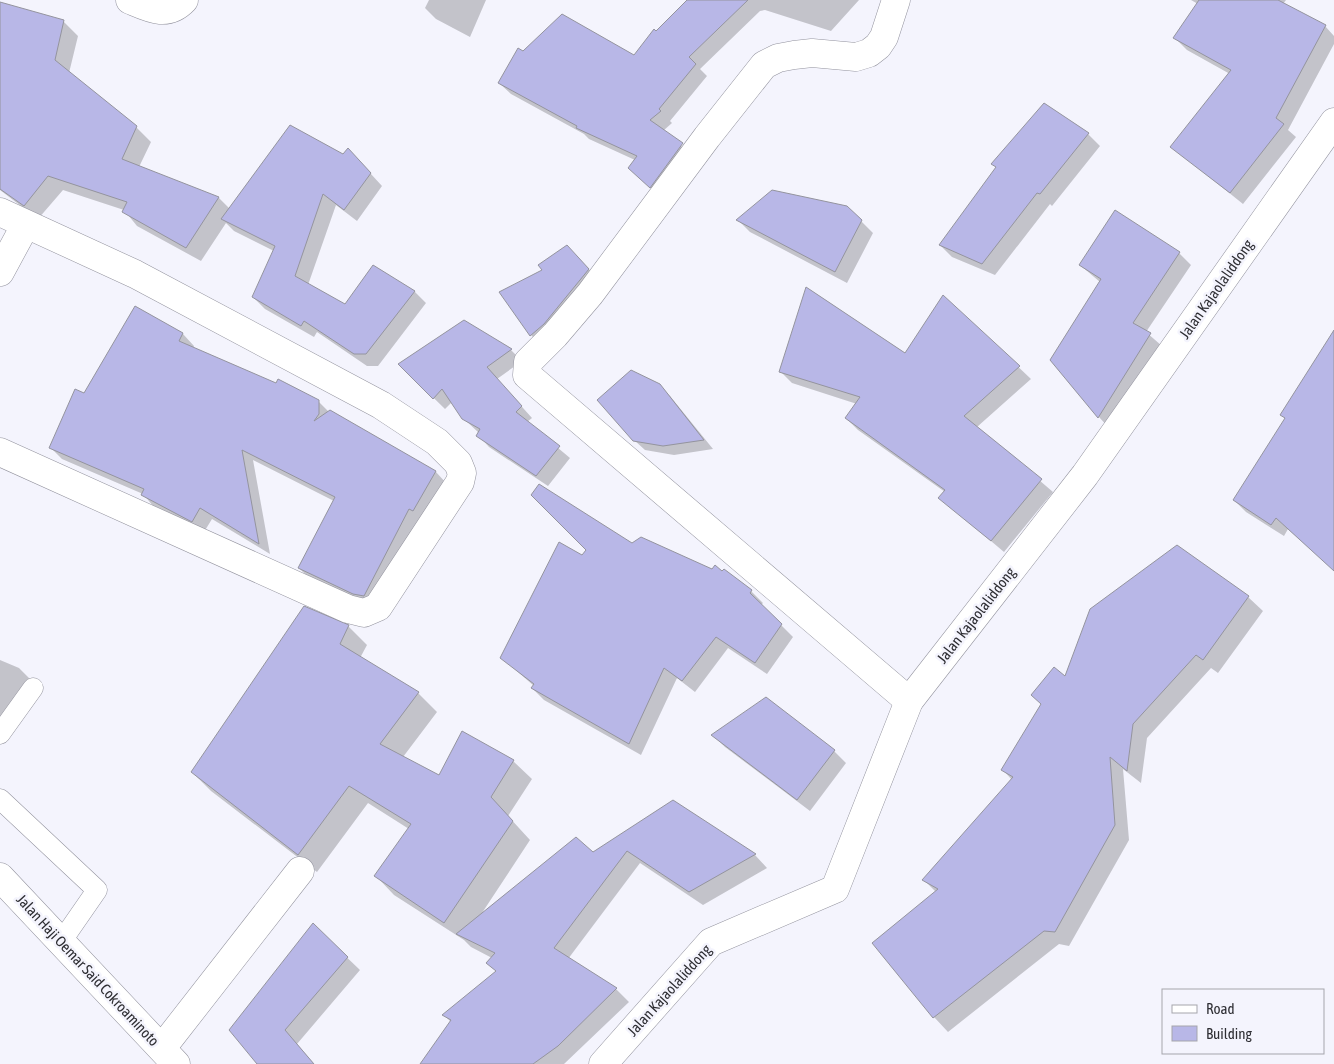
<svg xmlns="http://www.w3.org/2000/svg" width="1334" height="1064" font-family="'Asap Condensed',sans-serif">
<rect width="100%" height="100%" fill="#f4f4fd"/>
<path fill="#0003" d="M 429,0 L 486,0 L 470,37 L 436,19 L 425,8 Z
M 688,0 L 859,0 L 831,31 L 765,10 L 760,11 L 700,69 L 707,76 L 670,121 L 672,123 L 663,131 L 693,156 L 662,198 L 641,179 L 635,160 L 589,139 L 584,134 L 511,94 L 499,83 L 523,53 L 634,56 Z
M 1191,0 L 1286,0 L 1283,4 L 1325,26 L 1334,36 L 1334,44 L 1288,130 L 1296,137 L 1243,204 L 1172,147 L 1230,74 L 1187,50 L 1175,38 L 1198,4 Z
M 0,3 L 63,21 L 78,36 L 69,73 L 136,127 L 151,142 L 139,167 L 219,198 L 230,209 L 343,156 L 360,162 L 382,186 L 357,221 L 336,205 L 308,285 L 345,305 L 415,292 L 426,303 L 378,366 L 367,366 L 317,332 L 314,337 L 265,309 L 253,297 L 274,251 L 234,231 L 226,223 L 201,261 L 137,226 L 124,210 L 63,190 L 38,219 L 0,190 Z
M 1088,134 L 1100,146 L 1052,206 L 1050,204 L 995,275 L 952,257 L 940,245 L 997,168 L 993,164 Z
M 738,220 L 861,221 L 873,233 L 847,283 L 750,232 Z
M 567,247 L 598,279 L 540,344 L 531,335 L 544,270 Z
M 1179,253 L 1191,265 L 1146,332 L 1162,346 L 1110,429 L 1099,417 L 1100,282 L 1080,265 Z
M 944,297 L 1031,379 L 977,427 L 1053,492 L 1004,552 L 940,498 L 945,492 L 858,430 L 846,418 L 857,404 L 792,383 L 780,371 L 906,355 Z
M 135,308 L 183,334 L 194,346 L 193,349 L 318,401 L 329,412 L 436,472 L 447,484 L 375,607 L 311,580 L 299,568 L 334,501 L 253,460 L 270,554 L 212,519 L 204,532 L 154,507 L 143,494 L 62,459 L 50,447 L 85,395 Z
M 464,321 L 511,350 L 522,361 L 497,379 L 532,418 L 527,422 L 570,458 L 548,486 L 489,447 L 478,435 L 479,433 L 463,418 L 452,402 L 445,409 L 400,365 Z
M 1334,373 L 1334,570 L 1288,529 L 1284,536 L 1246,512 L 1234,500 L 1286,419 L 1282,415 Z
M 659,385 L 670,396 L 713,449 L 674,455 L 645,450 L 634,440 Z
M 632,544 L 751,591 L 763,603 L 761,605 L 793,637 L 767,674 L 728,648 L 695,692 L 677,678 L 641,755 L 544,700 L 532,688 L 534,686 L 501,657 L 582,557 Z
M 1177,546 L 1248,597 L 1263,611 L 1218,673 L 1211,668 L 1147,738 L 1141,783 L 1123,769 L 1129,840 L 1069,946 L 1059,944 L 948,1032 L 934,1017 L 874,943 L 936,892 L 924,880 L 1012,780 L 1003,770 L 1066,678 Z
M 305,608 L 348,626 L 367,645 L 360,658 L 418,693 L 437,712 L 403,757 L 440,776 L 513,761 L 532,779 L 508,816 L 530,840 L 480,916 L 593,854 L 673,801 L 755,855 L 767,868 L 703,905 L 640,863 L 568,959 L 616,989 L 629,1002 L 564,1064 L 422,1064 L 451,1022 L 444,1015 L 497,972 L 488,963 L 492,958 L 471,947 L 464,940 L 394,895 L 376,876 L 409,829 L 368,803 L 317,872 L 211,791 L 192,772 Z
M 0,660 L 19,668 L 31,680 L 0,721 Z
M 766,699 L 834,751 L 846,763 L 810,811 L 725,747 L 713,735 Z
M 313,925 L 360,970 L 297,1044 L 314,1064 L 259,1064 Z"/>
<path fill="#b8b7e7" stroke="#94949e" d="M 687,0 L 748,0 L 689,57 L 696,64 L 659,109 L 661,111 L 650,120 L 683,143 L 650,188 L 628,168 L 637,156 L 576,128 L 577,126 L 498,83 L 518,48 L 523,51 L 562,14 L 634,55 L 654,29 L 656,31 Z
M 1199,0 L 1278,0 L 1326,25 L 1276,118 L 1284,124 L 1230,193 L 1170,147 L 1231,70 L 1173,38 Z
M 0,2 L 64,20 L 55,60 L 137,126 L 122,159 L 219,197 L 186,248 L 122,212 L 127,202 L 48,176 L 24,206 L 0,189 Z
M 1044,103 L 1089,133 L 1040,194 L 1037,193 L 982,264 L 939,245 L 996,167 L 991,164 Z
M 290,125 L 343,154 L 348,148 L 371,173 L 344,210 L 323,194 L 295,276 L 345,304 L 373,265 L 415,291 L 366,354 L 354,354 L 304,321 L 301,326 L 252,297 L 275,246 L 221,219 Z
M 772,190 L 847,206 L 862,220 L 835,272 L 736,220 Z
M 1115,210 L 1180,252 L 1133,323 L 1151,333 L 1098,418 L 1050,360 L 1101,279 L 1079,265 Z
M 567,245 L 589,269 L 544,324 L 530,336 L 499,292 L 542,270 L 538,265 Z
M 806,287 L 905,353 L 943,295 L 1020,366 L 964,416 L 1042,479 L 991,541 L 938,498 L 945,490 L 845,418 L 860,397 L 779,372 Z
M 135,306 L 183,333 L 179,341 L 276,383 L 278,379 L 319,400 L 319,414 L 314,421 L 330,410 L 436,471 L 413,511 L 409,509 L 364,596 L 353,594 L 298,568 L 335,497 L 242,450 L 259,544 L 200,508 L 192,522 L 141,495 L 144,489 L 49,448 L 75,389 L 84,393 Z
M 464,320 L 512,349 L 487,367 L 522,406 L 516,412 L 560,446 L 536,476 L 476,436 L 480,429 L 462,419 L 442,389 L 433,399 L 398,364 Z
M 1334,330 L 1334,571 L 1276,518 L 1271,525 L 1233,500 L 1285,418 L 1280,415 Z
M 631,370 L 660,384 L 704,440 L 663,446 L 633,441 L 597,400 Z
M 539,484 L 632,543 L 641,537 L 712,569 L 715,565 L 722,571 L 724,569 L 752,590 L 750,593 L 782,624 L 755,663 L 716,637 L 682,681 L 664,668 L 629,744 L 531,688 L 534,684 L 500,658 L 559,542 L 582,555 L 586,550 L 531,495 Z
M 1177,545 L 1249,596 L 1203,660 L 1196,655 L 1133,724 L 1127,771 L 1110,757 L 1115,825 L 1055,932 L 1044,931 L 933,1018 L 872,943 L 938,889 L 922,880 L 1013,777 L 1001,770 L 1041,704 L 1031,695 L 1054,667 L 1065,676 L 1090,609 Z
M 304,606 L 349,625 L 340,644 L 419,692 L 380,744 L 439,775 L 462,731 L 514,760 L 491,797 L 513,821 L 444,923 L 374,876 L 411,824 L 349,786 L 298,855 L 191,772 Z
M 766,697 L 835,750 L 797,800 L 711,735 Z
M 673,800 L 756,854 L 689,892 L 627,851 L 554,948 L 617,988 L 558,1046 L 533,1064 L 420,1064 L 451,1020 L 442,1015 L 496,971 L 486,963 L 495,953 L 456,934 L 576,837 L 593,852 Z
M 313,923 L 348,957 L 285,1030 L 314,1064 L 257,1064 L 229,1030 Z"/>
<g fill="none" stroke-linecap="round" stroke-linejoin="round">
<defs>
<path id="lane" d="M 0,734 L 33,688
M 0,799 L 97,890 L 61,942"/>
<path id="street" d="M 130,0 C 149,8 167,18 184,0
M 896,0 L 884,37 L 878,46 L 869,53 L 856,57 L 812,53 L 794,55 L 778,58 L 764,65 L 707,137 L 590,294 L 555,335 L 528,362 L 527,375 L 909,701
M 0,212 L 135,274 L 381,405 L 437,442 L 458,463 L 462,473 L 460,482 L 378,607 L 364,613 L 348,609 L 0,452
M 0,272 L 26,224
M 162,1048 L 300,871"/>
<path id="secondary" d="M 603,1064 L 711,942 L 835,889 L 909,701 L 1085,475 L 1334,122"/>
<path id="highway" d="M 0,877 L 176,1064"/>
</defs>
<use href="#lane" stroke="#93939e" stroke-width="21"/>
<use href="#street" stroke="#93939e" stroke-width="29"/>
<use href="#secondary" stroke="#93939e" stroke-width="29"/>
<use href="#highway" stroke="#93939e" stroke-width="29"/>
<use href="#lane" stroke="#fff" stroke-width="20"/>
<use href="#street" stroke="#fff" stroke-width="28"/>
<use href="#secondary" stroke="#fff" stroke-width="28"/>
<use href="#highway" stroke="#fff" stroke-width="28"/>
</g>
<g text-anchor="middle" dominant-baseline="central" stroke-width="5" stroke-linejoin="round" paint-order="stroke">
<g font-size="15" fill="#2e2e33" stroke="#f4f4fd">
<text transform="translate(1216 289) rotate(-55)">Jalan Kajaolaliddong</text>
<text transform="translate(976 615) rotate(-52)">Jalan Kajaolaliddong</text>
<text transform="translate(88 970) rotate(47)">Jalan Haji Oemar Said Cokroaminoto</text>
<text transform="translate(669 990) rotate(-48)">Jalan Kajaolaliddong</text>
</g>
</g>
<rect x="1162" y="989" width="162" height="65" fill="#f4f4fd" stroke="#a5a5ac"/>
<rect x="1172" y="1005" width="25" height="8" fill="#ffffff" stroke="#a5a5ac"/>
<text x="1206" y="1014" font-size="15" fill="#2e2e33">Road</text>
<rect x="1172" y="1026" width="25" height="15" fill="#b8b7e7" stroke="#a5a5ac"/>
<text x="1206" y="1039" font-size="15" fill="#2e2e33">Building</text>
</svg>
